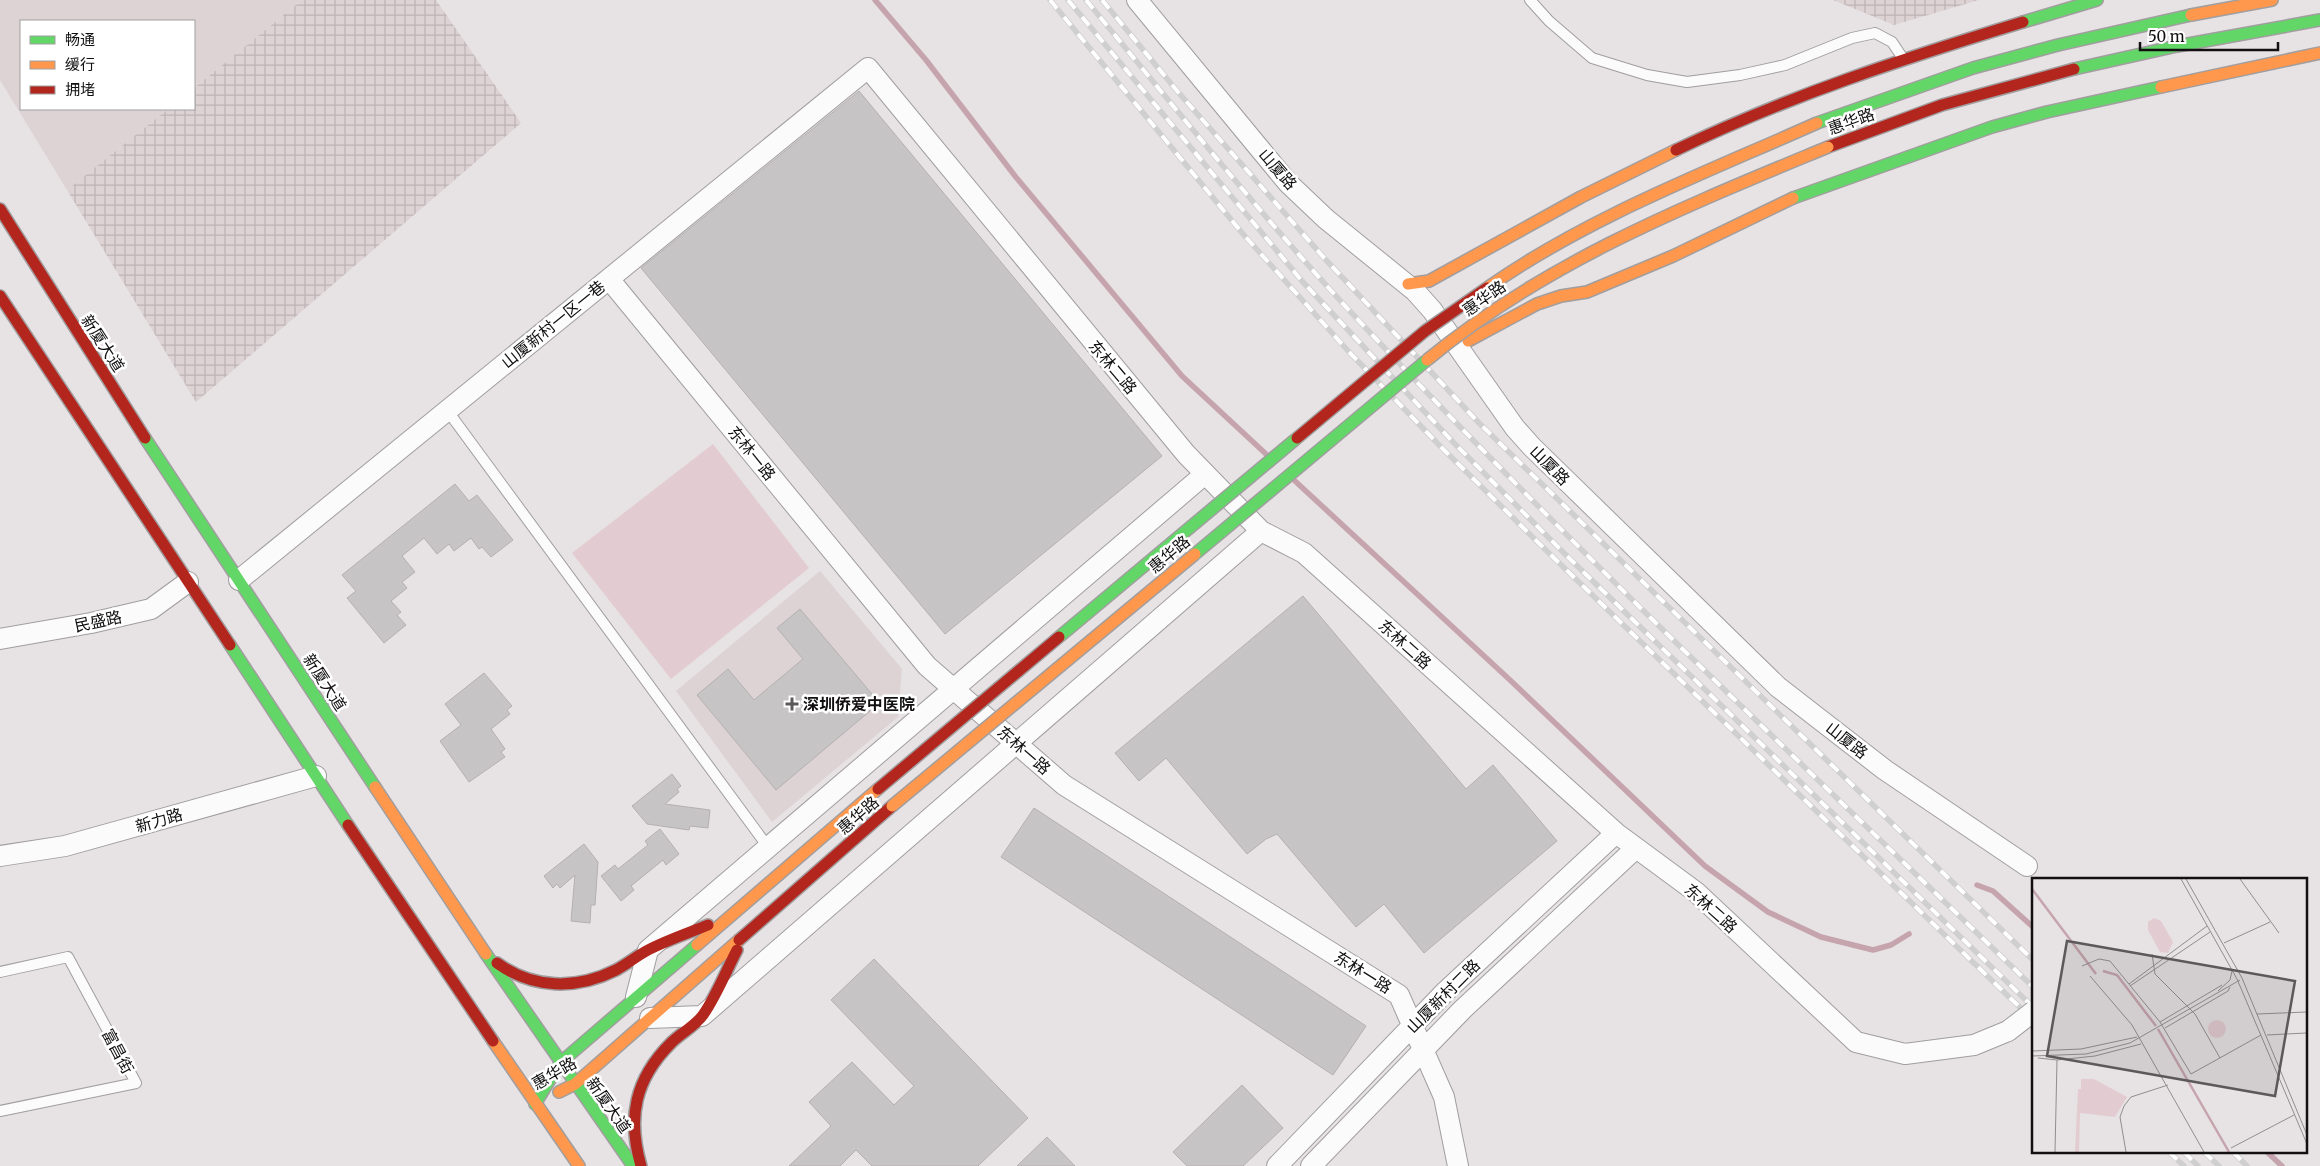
<svg xmlns="http://www.w3.org/2000/svg" width="2320" height="1166" font-family="Merriweather,'Noto Sans SC',serif">
<defs>
<pattern id="industrial-grid" width="8" height="8" patternUnits="userSpaceOnUse" patternTransform="scale(1.25)"><rect width="8" height="8" fill="#ddd3d5"/><path d="M0 4h8M4 0v8" fill="none" stroke="#bdb4b6"/></pattern>
</defs>
<rect width="100%" height="100%" fill="#e7e2e4"/>
<path fill="#ddd3d5" d="M 0,0 L 302,0 L 194,88 L 194,21 L 21,21 L 21,109 L 168,109 L 67,190 L 0,80 Z
M 820,571 L 902,669 L 898,717 L 772,822 L 676,691 Z"/>
<path fill="url(#industrial-grid)" d="M 302,0 L 436,0 L 521,123 L 196,402 L 67,190 L 168,109 L 194,109 L 194,88 Z
M 1833,0 L 1979,0 L 1894,25 Z"/>
<path fill="#e2ccd1" d="M 713,444 L 809,568 L 671,679 L 572,553 Z"/>
<g fill="none" stroke-linecap="round" stroke-linejoin="round">
<path stroke="#c6a4ad" stroke-width="5.5" d="M 875,0 L 926,60 L 1015,176 L 1182,376 L 1266,454
M 1295,481 L 1510,680 L 1705,866 L 1768,912 L 1821,937 L 1873,950 L 1891,945 L 1909,934
M 1977,885 L 1993,891 L 2034,928
M 2267,1152 L 2282,1166"/>
</g>
<path fill="#c7c4c5" stroke="#b4b0b1" d="M 859,91 L 1162,456 L 945,634 L 641,268 Z
M 455,484 L 469,501 L 477,495 L 513,540 L 491,557 L 482,547 L 479,549 L 471,538 L 454,551 L 449,544 L 437,554 L 424,538 L 402,556 L 415,572 L 402,582 L 407,588 L 391,601 L 401,612 L 397,615 L 406,625 L 384,643 L 347,598 L 356,591 L 342,575 Z
M 1303,596 L 1466,789 L 1493,765 L 1557,841 L 1424,953 L 1384,904 L 1356,927 L 1277,834 L 1266,839 L 1247,854 L 1166,758 L 1139,781 L 1115,753 Z
M 800,609 L 872,694 L 870,711 L 776,790 L 697,695 L 728,669 L 754,700 L 803,659 L 777,628 Z
M 484,673 L 512,706 L 507,710 L 510,714 L 491,729 L 505,749 L 501,752 L 505,757 L 469,782 L 440,741 L 461,725 L 445,704 Z
M 672,774 L 681,786 L 677,789 L 679,792 L 665,804 L 710,810 L 708,828 L 690,826 L 689,830 L 647,824 L 632,806 Z
M 1034,808 L 1366,1026 L 1333,1075 L 1001,857 Z
M 660,829 L 679,854 L 666,865 L 663,860 L 631,886 L 634,890 L 621,901 L 601,876 L 615,865 L 618,869 L 648,845 L 645,841 Z
M 584,844 L 598,862 L 595,905 L 591,905 L 590,923 L 571,921 L 575,875 L 560,888 L 557,884 L 553,888 L 544,876 Z
M 874,959 L 1028,1118 L 978,1166 L 872,1166 L 856,1150 L 840,1166 L 789,1166 L 831,1126 L 809,1102 L 852,1062 L 894,1105 L 914,1086 L 831,1000 Z
M 1242,1085 L 1283,1128 L 1243,1166 L 1187,1166 L 1173,1152 Z
M 1047,1137 L 1075,1166 L 1017,1166 Z"/>
<g fill="none" stroke-linecap="round" stroke-linejoin="round">
<defs>
<path id="lane" d="M 1530,0 L 1549,21 L 1592,58 L 1647,75 L 1687,82 L 1740,75 L 1785,65 L 1852,38 L 1875,33 L 1892,42 L 1902,57
M 447,410 L 768,847
M 0,972 L 68,957 L 136,1083 L 0,1111"/>
<path id="street" d="M 1137,0 L 1288,183 L 1326,219 L 1415,291 L 1432,310 L 1515,428 L 1532,447 L 1778,687 L 1885,770 L 2027,866
M 609,279 L 927,666 L 1064,785 L 1399,995 L 1444,1097 L 1458,1166
M 239,580 L 868,68 L 1186,454 L 1261,531 L 1304,553 L 1616,833 L 1696,892 L 1856,1042 L 1905,1054 L 1974,1045 L 2008,1031
M 0,639 L 91,623 L 151,609 L 188,582
M 0,856 L 65,846 L 316,776
M 636,997 L 648,950 L 1205,474
M 650,1018 L 702,1016 L 1261,531
M 1277,1166 L 1446,991 L 1616,833
M 1311,1166 L 1463,1009 L 1636,848"/>
<path id="fast" d="M 2023,22 L 2097,0
M 2074,69 L 2177,46 L 2320,20
M 1817,123 L 1973,68 L 2058,45 L 2191,15
M 1793,198 L 1992,127 L 2047,112 L 2161,87
M 145,438 L 375,787
M 230,645 L 348,825
M 486,954 L 633,1166
M 535,1104 L 560,1063 L 697,945"/>
<path id="slow" d="M 2191,15 L 2272,0
M 2161,87 L 2320,53
M 1408,284 L 1429,281 L 1581,197 L 1676,150
M 1468,341 L 1537,304 L 1561,296 L 1587,292 L 1673,256 L 1793,198
M 375,787 L 486,954
M 697,945 L 878,789
M 493,1041 L 579,1166
M 559,1092 L 575,1084 L 739,940"/>
<path id="jam" d="M 1828,147 L 1942,105 L 2074,69
M 1676,150 C 1788,96 1905,58 2023,22
M 0,209 L 145,438
M 0,296 L 230,645
M 348,825 L 493,1041
M 739,940 L 892,806
M 497,963 C 533,989 576,990 616,970 C 627,964 637,956 648,950 C 667,940 688,933 708,925
M 641,1166 C 627,1117 635,1079 671,1043 C 681,1033 695,1026 703,1015 C 717,995 726,971 737,950"/>
</defs>
<use href="#lane" stroke="#a19e9f" stroke-width="12"/>
<use href="#street" stroke="#a19e9f" stroke-width="22"/>
<use href="#fast" stroke="#a19e9f" stroke-width="14"/>
<use href="#slow" stroke="#a19e9f" stroke-width="14"/>
<use href="#jam" stroke="#a19e9f" stroke-width="14"/>
<use href="#lane" stroke="#fbfbfb" stroke-width="10"/>
<use href="#street" stroke="#fbfbfb" stroke-width="20"/>
<use href="#fast" stroke="#63d668" stroke-width="11"/>
<use href="#slow" stroke="#ff974d" stroke-width="11"/>
<use href="#jam" stroke="#b3261e" stroke-width="11"/>
<defs>
<path id="rail" d="M 1050,0 L 1243,234 L 1350,353 L 1444,450 L 1555,559 L 2034,1021
M 1068,0 L 1302,281 L 1453,442 L 1568,557 L 2034,1008
M 1086,0 C 1181,115 1274,232 1377,340 C 1588,564 1813,774 2034,988
M 1102,0 L 1178,92 L 1326,260 L 1479,423 L 2034,961
M 2169,1152 L 2184,1166
M 2184,1152 L 2198,1166
M 2204,1152 L 2219,1166
M 2233,1152 L 2247,1166"/>
</defs>
<use href="#rail" stroke="#d0cfd0" stroke-width="5.5"/>
<use href="#rail" stroke="#fff" stroke-width="4" stroke-dasharray="11" stroke-linecap="butt"/>
<defs>
<path id="street-bridge" d="M 2008,1031 L 2034,1011"/>
<path id="fast-bridge" d="M 1195,554 L 1427,360
M 1059,637 L 1297,438"/>
<path id="slow-bridge" d="M 1487,288 C 1588,217 1705,173 1817,123
M 1427,360 C 1547,261 1686,206 1828,147
M 892,806 L 1195,554"/>
<path id="jam-bridge" d="M 1297,438 L 1425,331 L 1487,288
M 878,789 L 1059,637"/>
</defs>
<use href="#street-bridge" stroke="#a19e9f" stroke-width="22" stroke-linecap="butt"/>
<use href="#fast-bridge" stroke="#a19e9f" stroke-width="14" stroke-linecap="butt"/>
<use href="#slow-bridge" stroke="#a19e9f" stroke-width="14" stroke-linecap="butt"/>
<use href="#jam-bridge" stroke="#a19e9f" stroke-width="14" stroke-linecap="butt"/>
<use href="#street-bridge" stroke="#fbfbfb" stroke-width="20"/>
<use href="#fast-bridge" stroke="#63d668" stroke-width="11"/>
<use href="#slow-bridge" stroke="#ff974d" stroke-width="11"/>
<use href="#jam-bridge" stroke="#b3261e" stroke-width="11"/>
</g>
<path fill="#5c595a" stroke="#fff" stroke-width="2" d="M789.5 696.5h5v5h5v5h-5v5h-5v-5h-5v-5h5z"/>
<g text-anchor="middle" dominant-baseline="central" stroke-width="5" stroke-linejoin="round" paint-order="stroke">
<g font-size="16" fill="#110f10" stroke="#fff">
<text transform="translate(1851 121) rotate(-20)">惠华路</text>
<text transform="translate(1278 169) rotate(49)">山厦路</text>
<text transform="translate(1484 298) rotate(-35)">惠华路</text>
<text transform="translate(553 324) rotate(-39)">山厦新村一区一巷</text>
<text transform="translate(103 343) rotate(57)">新厦大道</text>
<text transform="translate(1113 367) rotate(50)">东林二路</text>
<text transform="translate(752 453) rotate(51)">东林一路</text>
<text transform="translate(1550 465) rotate(45)">山厦路</text>
<text transform="translate(1169 554) rotate(-40)">惠华路</text>
<text transform="translate(98 621) rotate(-12)">民盛路</text>
<text transform="translate(1405 644) rotate(42)">东林二路</text>
<text transform="translate(325 682) rotate(57)">新厦大道</text>
<text transform="translate(1847 740) rotate(38)">山厦路</text>
<text transform="translate(1024 750) rotate(41)">东林一路</text>
<text transform="translate(858 815) rotate(-41)">惠华路</text>
<text transform="translate(159 820) rotate(-16)">新力路</text>
<text transform="translate(1711 908) rotate(42)">东林二路</text>
<text transform="translate(1363 972) rotate(32)">东林一路</text>
<text transform="translate(1443 996) rotate(-45)">山厦新村二路</text>
<text transform="translate(118 1051) rotate(62)">富昌街</text>
<text transform="translate(554 1073) rotate(-30)">惠华路</text>
<text transform="translate(609 1105) rotate(55)">新厦大道</text>
</g>
<g font-size="16" font-weight="bold" fill="#110f10" stroke="#fff" text-anchor="start">
<text x="803" y="704">深圳侨爱中医院</text>
</g>
</g>
<g transform="translate(2032 878)">
<rect width="275" height="275" fill="#e7e2e4"/>
<path d="M 49,201 L 62,201 L 95,219 L 83,239 L 48,235 L 47,274 L 43,274 L 46,211 L 49,211 Z" fill="#e2ccd1"/>
<path d="M 122,40 L 129,43 L 141,64 L 136,75 L 128,74 L 116,52 L 116,44 ZM176 151a9 9 0 1 1 18 0a9 9 0 1 1-18 0Z" fill="#e2ccd1"/>
<path fill="none" stroke="#c6a4ad" stroke-width="2.5" d="M 0,11 L 64,96M 71,93 L 85,97 L 124,148M 126,151 L 197,274"/>
<path fill="none" stroke="#918e8f" stroke-width="1" d="M 149,1 L 205,101 L 275,266M 154,1 L 210,100 L 275,257M 208,1 L 247,55M 192,65 L 238,44M 120,76 L 123,96 L 163,136 L 188,180M 50,88 L 67,81 L 78,83 L 128,144 L 159,196 L 229,157M 58,98 L 100,147 L 172,274M 97,106 L 175,48M 98,108 L 178,54M 186,113 L 198,102 L 200,93M 225,136 L 275,134M 128,144 L 190,107M 133,150 L 196,113 L 198,109M 235,157 L 274,155M 0,173 L 49,171 L 105,159M 0,178 L 54,176 L 98,165 L 208,102M 6,180 L 25,182 L 63,178 L 109,166M 199,270 L 262,237M 23,274 L 25,182M 94,274 L 88,239 L 92,228 L 99,219 L 136,207"/>
<path fill="#5c595a" fill-opacity="0.15" stroke="#5c595a" stroke-width="2.5" d="M 35,63 L 263,103 L 243,218 L 15,178 Z"/>
<rect width="275" height="275" fill="none" stroke="#110f10" stroke-width="2.5"/>
</g>
<rect x="20" y="20" width="175" height="90" fill="#ffffff" stroke="#a09f9f"/>
<rect x="30" y="36" width="25" height="8" fill="#63d668" stroke="#a09f9f"/>
<text x="65" y="45" font-size="15" fill="#110f10">畅通</text>
<rect x="30" y="61" width="25" height="8" fill="#ff974d" stroke="#a09f9f"/>
<text x="65" y="70" font-size="15" fill="#110f10">缓行</text>
<rect x="30" y="86" width="25" height="8" fill="#b3261e" stroke="#a09f9f"/>
<text x="65" y="95" font-size="15" fill="#110f10">拥堵</text>
<path d="M2140 42v8h138v-8" fill="none" stroke="#110f10" stroke-width="2.5"/>
<text x="2148" y="42" font-size="15" fill="#110f10" stroke="#ffffff" stroke-width="4" paint-order="stroke">50 m</text>
</svg>
